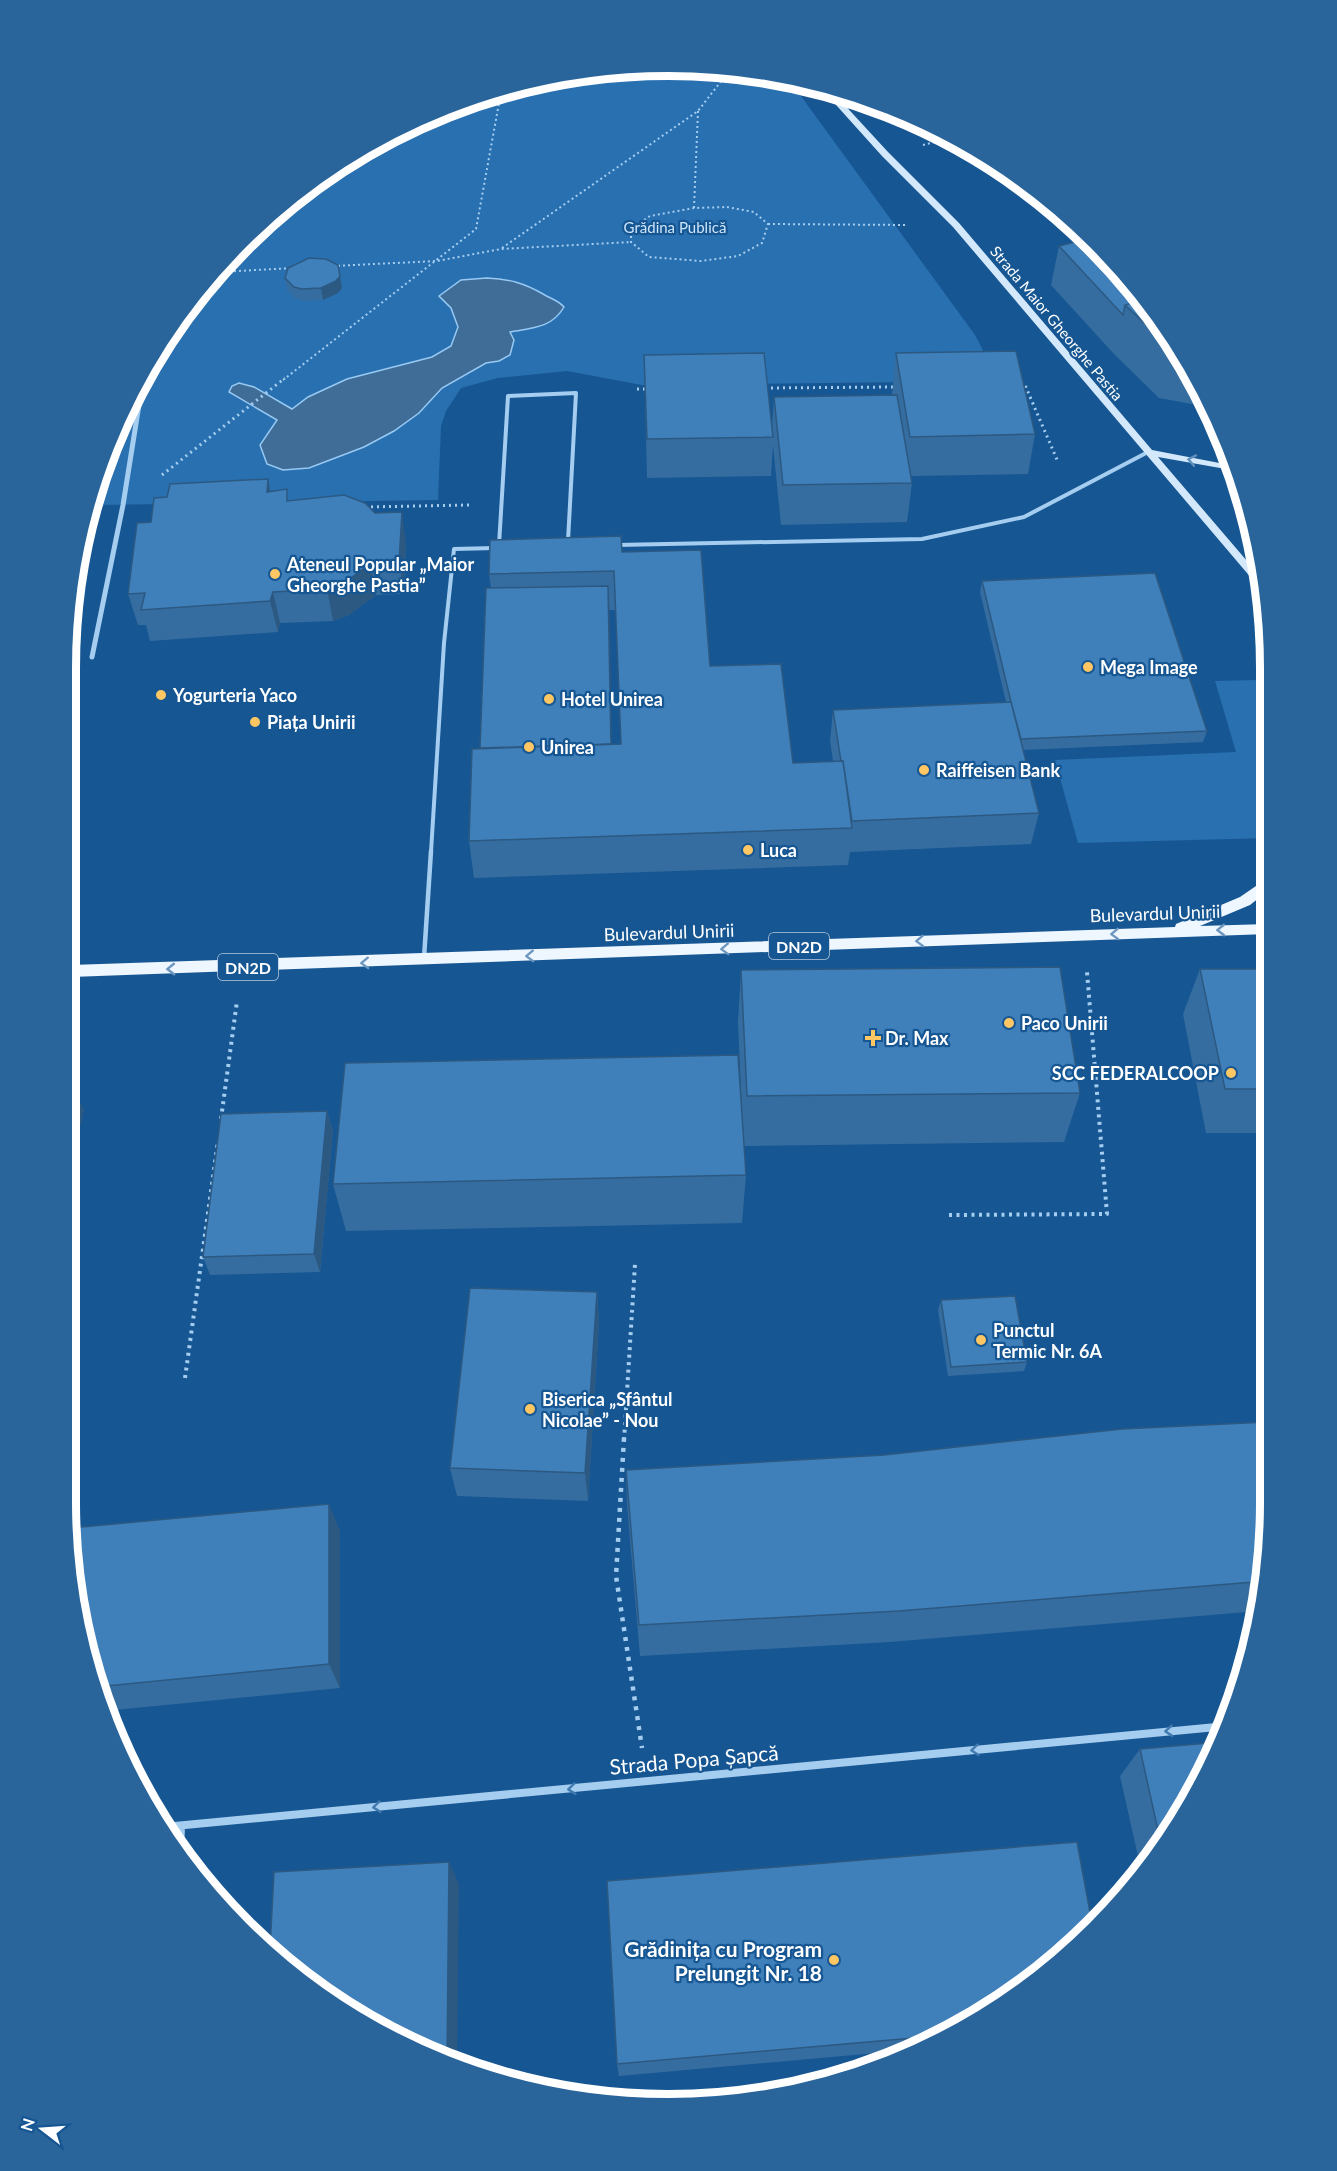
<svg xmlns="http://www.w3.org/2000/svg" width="1337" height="2171" font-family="Lato,sans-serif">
<rect width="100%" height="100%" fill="#165692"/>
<path fill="#2970b1" d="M 708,67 L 790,81 L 975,335 L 999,381 L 642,385 L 567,371 L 498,378 L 461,388 L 446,411 L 441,426 L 438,500 L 94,505 L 112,438 L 190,302 L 271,216 L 301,194 L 307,194 L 308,189 L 367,147 L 474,98 L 590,71 Z
M 1256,680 L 1269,724 L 1269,838 L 1078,843 L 1055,760 L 1236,752 L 1215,681 Z"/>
<path fill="#3f6d98" stroke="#97c9f3" stroke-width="1.5" d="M 487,278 C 509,279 524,283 543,294 C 551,299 558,300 564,307 C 552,328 532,328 510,332 L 514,340 L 510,355 L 499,361 L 486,363 L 442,388 L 419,413 L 394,431 L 364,447 L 309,468 L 283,470 L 267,464 L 260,445 L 277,420 L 229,392 L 232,386 L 239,383 L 254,387 L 292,409 L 308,397 L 347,379 L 432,357 L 451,346 L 458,327 L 451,308 L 439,296 L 461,280 Z"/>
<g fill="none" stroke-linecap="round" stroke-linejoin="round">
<path stroke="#a5cdf0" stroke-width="2" stroke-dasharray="2 3" stroke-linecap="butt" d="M 923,145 L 951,138
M 727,207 L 754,212 L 768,224 L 762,243 L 738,256 L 701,261 L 649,257 L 631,242 L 631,229 L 650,216 L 694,208 Z
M 694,208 L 698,111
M 768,224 L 908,225
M 502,248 L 698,111 L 729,71
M 333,266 L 437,261 L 501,249 L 631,242
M 219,272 L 293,268
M 283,380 L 476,229 L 501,92"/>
<path stroke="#a5cdf0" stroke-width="3" stroke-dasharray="2 4" stroke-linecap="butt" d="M 1020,385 L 1025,385 L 1058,462
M 765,388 L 895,387
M 637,389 L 649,389
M 162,475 L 285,378
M 365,507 L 469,505"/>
<path stroke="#a5cdf0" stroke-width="4" stroke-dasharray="3 4.5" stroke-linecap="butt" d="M 221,1119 L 237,1001
M 949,1215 L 1107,1214 L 1087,972
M 185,1378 L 218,1141
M 624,1440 L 635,1264"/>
<path stroke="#a5cdf0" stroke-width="4.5" stroke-dasharray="4 6" stroke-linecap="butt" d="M 624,1438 L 616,1576 L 642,1748"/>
<path stroke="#a5cdf0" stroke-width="4" d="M 499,545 L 508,396 L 576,393 L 568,541
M 617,545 L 922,539 L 1024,517 L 1148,452
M 431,852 L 444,643 L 454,549 L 495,548"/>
<path stroke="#a5cdf0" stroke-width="4.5" d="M 424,958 L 431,851"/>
<path stroke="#a5cdf0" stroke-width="5" d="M 92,657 L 123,505 L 142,386"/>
<path stroke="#a5cdf0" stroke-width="8" d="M 164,1827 L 1227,1726
M 180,1853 L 181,1826"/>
<path fill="#d3e8fb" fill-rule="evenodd" d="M 819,86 L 829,88 L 888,152 L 959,223 L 1152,450 L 1235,466 L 1237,471 L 1158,457 L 1259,575 L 1261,587 L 1258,586 L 953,227 L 882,156 Z"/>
<path fill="#eef6ff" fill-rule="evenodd" d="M 1269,877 L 1269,890 L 1250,905 L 1200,926 L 1268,924 L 1268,934 L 71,977 L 71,965 L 1175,927 L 1176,924 L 1240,897 Z"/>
</g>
<path fill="#366da0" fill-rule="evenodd" d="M 1059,246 L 1122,272 L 1190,368 L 1208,407 L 1159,398 L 1114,354 L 1051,285 Z
M 285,278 L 342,288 L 338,293 L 323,300 L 304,301 L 296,299 L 287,290 Z
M 896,353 L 1035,434 L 1028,474 L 911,476 L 912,483 L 907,522 L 781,525 L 773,445 L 771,476 L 647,478 L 644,355 L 772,428 L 774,397 L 892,395 Z
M 270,491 L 290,501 L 406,544 L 404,594 L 376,595 L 349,615 L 333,621 L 280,623 L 278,632 L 150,641 L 146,625 L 138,625 L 128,594 Z
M 622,552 L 710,666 L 793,763 L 833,761 L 830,741 L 833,710 L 1006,702 L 980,592 L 982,581 L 1207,731 L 1203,742 L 1023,750 L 1039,813 L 1031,844 L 850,852 L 848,865 L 474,878 L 469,841 L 480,748 L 491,588 L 489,574 ZM 609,610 L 616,610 L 621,744 L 611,744 Z
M 1200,969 L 1268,969 L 1268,1133 L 1206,1133 L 1183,1014 Z
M 741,970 L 1080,1093 L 1064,1142 L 744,1146 L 746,1175 L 742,1223 L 346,1231 L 333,1184 L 743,1137 L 738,1022 Z
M 327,1111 L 333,1131 L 320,1272 L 210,1275 L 203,1257 Z
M 597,1292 L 599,1323 L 588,1501 L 457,1496 L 450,1468 Z
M 941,1300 L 1027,1362 L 1024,1371 L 948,1376 L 938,1310 Z
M 626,1470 L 1266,1581 L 1258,1611 L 890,1642 L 640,1656 L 627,1505 Z
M 340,1531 L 340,1688 L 104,1711 L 98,1696 L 71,1581 Z
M 1220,1742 L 1147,1869 L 1142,1874 L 1120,1776 L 1140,1749 Z
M 1035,1981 L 935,2043 L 921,2049 L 619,2076 L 617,2064 Z"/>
<path fill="#2c5982" d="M 340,276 L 342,288 L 338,293 L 323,300 L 321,288 Z
M 268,479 L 274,511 L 267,492 Z
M 402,512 L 406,544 L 404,594 L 399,562 Z
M 371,563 L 376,595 L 349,615 L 333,621 L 327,589 Z
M 608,586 L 610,618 L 612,778 L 611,747 Z
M 273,592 L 280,623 L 278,632 L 270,601 Z
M 71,1082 L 84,1110 L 71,1170 Z
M 327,1111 L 333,1131 L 320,1272 L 314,1254 Z
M 597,1292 L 599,1323 L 588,1501 L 585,1473 Z
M 329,1504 L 340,1531 L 340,1688 L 329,1664 Z
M 449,1862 L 459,1884 L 457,2066 L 447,2061 Z"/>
<path fill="#3f7fba" stroke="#2c5982" stroke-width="1.5" d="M 1087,239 L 1122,272 L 1142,300 L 1125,305 L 1123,315 L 1059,246 Z
M 309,258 L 326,259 L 338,265 L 340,276 L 336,281 L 321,288 L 302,289 L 294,287 L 285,278 L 288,268 Z
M 1142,300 L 1178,349 L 1172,348 L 1125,305 Z
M 1016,351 L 1035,434 L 910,437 L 896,353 Z
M 764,353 L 773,437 L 647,439 L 644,355 Z
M 897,395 L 912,483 L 783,485 L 774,397 Z
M 268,479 L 267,492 L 287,489 L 287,501 L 344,495 L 365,503 L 375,513 L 402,512 L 399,562 L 371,563 L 343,584 L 327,589 L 273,592 L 270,601 L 141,610 L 145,593 L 128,594 L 137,523 L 151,522 L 154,498 L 167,497 L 170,484 Z
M 621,536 L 622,552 L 701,550 L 710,666 L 781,664 L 793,763 L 843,761 L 852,828 L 469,841 L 472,749 L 621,744 L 614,571 L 489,574 L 490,540 Z
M 1155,573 L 1207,731 L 1021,739 L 1011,702 L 982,581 Z
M 608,586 L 611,744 L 480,748 L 486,588 Z
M 1011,702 L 1039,813 L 852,821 L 843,761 L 841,761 L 833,710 Z
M 1060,967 L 1080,1093 L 747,1096 L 741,970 Z
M 1200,969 L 1268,969 L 1268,1089 L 1225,1089 Z
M 738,1055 L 746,1175 L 333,1184 L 345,1063 Z
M 327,1111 L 314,1254 L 203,1257 L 221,1114 Z
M 470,1288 L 597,1292 L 585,1473 L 450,1468 Z
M 1015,1296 L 1027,1362 L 951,1367 L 941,1300 Z
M 1267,1422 L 1266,1581 L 899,1611 L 639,1625 L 626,1470 L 884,1455 L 1122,1429 Z
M 329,1504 L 329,1664 L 96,1687 L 71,1581 L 71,1528 Z
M 1220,1742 L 1161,1844 L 1140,1749 Z
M 1077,1842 L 1092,1923 L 1035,1981 L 948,2035 L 617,2064 L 607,1881 Z
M 449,1862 L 447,2061 L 402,2043 L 302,1981 L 270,1948 L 274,1872 Z"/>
<defs><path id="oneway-chevron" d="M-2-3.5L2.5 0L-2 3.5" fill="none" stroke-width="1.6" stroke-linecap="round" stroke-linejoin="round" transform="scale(1.5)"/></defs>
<use stroke="#6290bc" href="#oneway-chevron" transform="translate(1192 460) rotate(-169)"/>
<g stroke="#6c96be">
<use href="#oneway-chevron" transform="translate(1221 930) rotate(179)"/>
<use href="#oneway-chevron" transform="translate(1115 934) rotate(178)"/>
<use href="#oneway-chevron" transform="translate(920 941) rotate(178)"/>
<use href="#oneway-chevron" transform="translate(725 949) rotate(178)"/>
<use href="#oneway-chevron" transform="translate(530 956) rotate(178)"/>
<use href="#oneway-chevron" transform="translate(365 963) rotate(178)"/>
<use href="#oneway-chevron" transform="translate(171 969) rotate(179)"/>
</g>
<g stroke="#417aae">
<use href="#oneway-chevron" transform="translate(1169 1731) rotate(175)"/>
<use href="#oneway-chevron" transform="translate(975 1750) rotate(175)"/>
<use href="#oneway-chevron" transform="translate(572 1789) rotate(174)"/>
<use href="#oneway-chevron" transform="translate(377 1807) rotate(174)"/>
</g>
<g fill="#ffc664" stroke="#165692" stroke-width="2">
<circle cx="275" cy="574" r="6"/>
<circle cx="1088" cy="667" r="6"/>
<circle cx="161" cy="695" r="6"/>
<circle cx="549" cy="699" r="6"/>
<circle cx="255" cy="722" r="6"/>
<circle cx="529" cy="747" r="6"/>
<circle cx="924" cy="770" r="6"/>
<circle cx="748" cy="850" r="6"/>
<circle cx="1009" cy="1023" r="6"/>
<path d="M870 1029h6v6h6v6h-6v6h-6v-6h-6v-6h6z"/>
<circle cx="1231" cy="1073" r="6"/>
<circle cx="981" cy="1340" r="6"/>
<circle cx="530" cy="1409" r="6"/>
<circle cx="834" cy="1960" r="6"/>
</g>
<g text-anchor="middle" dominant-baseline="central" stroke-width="4.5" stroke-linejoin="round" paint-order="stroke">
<g font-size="15" fill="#cce5fb" stroke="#165692">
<text x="675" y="227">Grădina Publică</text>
</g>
<g font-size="15" fill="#fff" stroke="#165692">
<text transform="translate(1057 323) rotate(50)">Strada Maior Gheorghe Pastia</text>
</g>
<g fill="#165692" stroke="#b9ccde" stroke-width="1.5">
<rect x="769" y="933" width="60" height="26" rx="4.5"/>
<rect x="218" y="954" width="60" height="26" rx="4.5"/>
</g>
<g font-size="16" font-weight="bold" fill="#fff">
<text x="799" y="946">DN2D</text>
<text x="248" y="967">DN2D</text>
</g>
<g font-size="18" font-weight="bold" fill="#fff" stroke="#165692" text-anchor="start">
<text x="287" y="564">Ateneul Popular „Maior<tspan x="287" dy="21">Gheorghe Pastia”</tspan></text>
<text x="1100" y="667">Mega Image</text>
<text x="173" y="695">Yogurteria Yaco</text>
<text x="561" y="699">Hotel Unirea</text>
<text x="267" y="722">Piața Unirii</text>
<text x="541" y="747">Unirea</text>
<text x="936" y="770">Raiffeisen Bank</text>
<text x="760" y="850">Luca</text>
<text x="1021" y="1023">Paco Unirii</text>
<text x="885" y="1038">Dr. Max</text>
<text x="1219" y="1073" text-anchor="end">SCC FEDERALCOOP</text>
<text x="993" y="1330">Punctul<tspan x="993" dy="21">Termic Nr. 6A</tspan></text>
<text x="542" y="1399">Biserica „Sfântul<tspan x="542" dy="21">Nicolae” - Nou</tspan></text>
</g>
<g font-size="18" fill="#fff" stroke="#165692">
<text transform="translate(1155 913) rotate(-2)">Bulevardul Unirii</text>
<text transform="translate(669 932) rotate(-2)">Bulevardul Unirii</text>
</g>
<g font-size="21" fill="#fff" stroke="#165692">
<text transform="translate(694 1759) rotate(-5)">Strada Popa Șapcă</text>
</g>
<g font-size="21" font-weight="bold" fill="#fff" stroke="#165692" text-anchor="end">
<text x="822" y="1948">Grădinița cu Program<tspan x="822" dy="24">Prelungit Nr. 18</tspan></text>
</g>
</g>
<path d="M0 0H1337V2171H0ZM668 76H668A592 592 0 0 1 1260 668V1502A592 592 0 0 1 668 2094H668A592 592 0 0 1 76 1502V668A592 592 0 0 1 668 76Z" fill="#29649b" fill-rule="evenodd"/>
<path fill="none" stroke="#fff" stroke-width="8" d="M668 76H668A592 592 0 0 1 1260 668V1502A592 592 0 0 1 668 2094H668A592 592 0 0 1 76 1502V668A592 592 0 0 1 668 76Z"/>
<g transform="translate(42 2129) rotate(287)" stroke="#165692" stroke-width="4.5" paint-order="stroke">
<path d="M0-4.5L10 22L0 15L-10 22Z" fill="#ffffff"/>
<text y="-9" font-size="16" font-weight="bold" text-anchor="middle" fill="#ffffff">N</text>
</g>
</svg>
